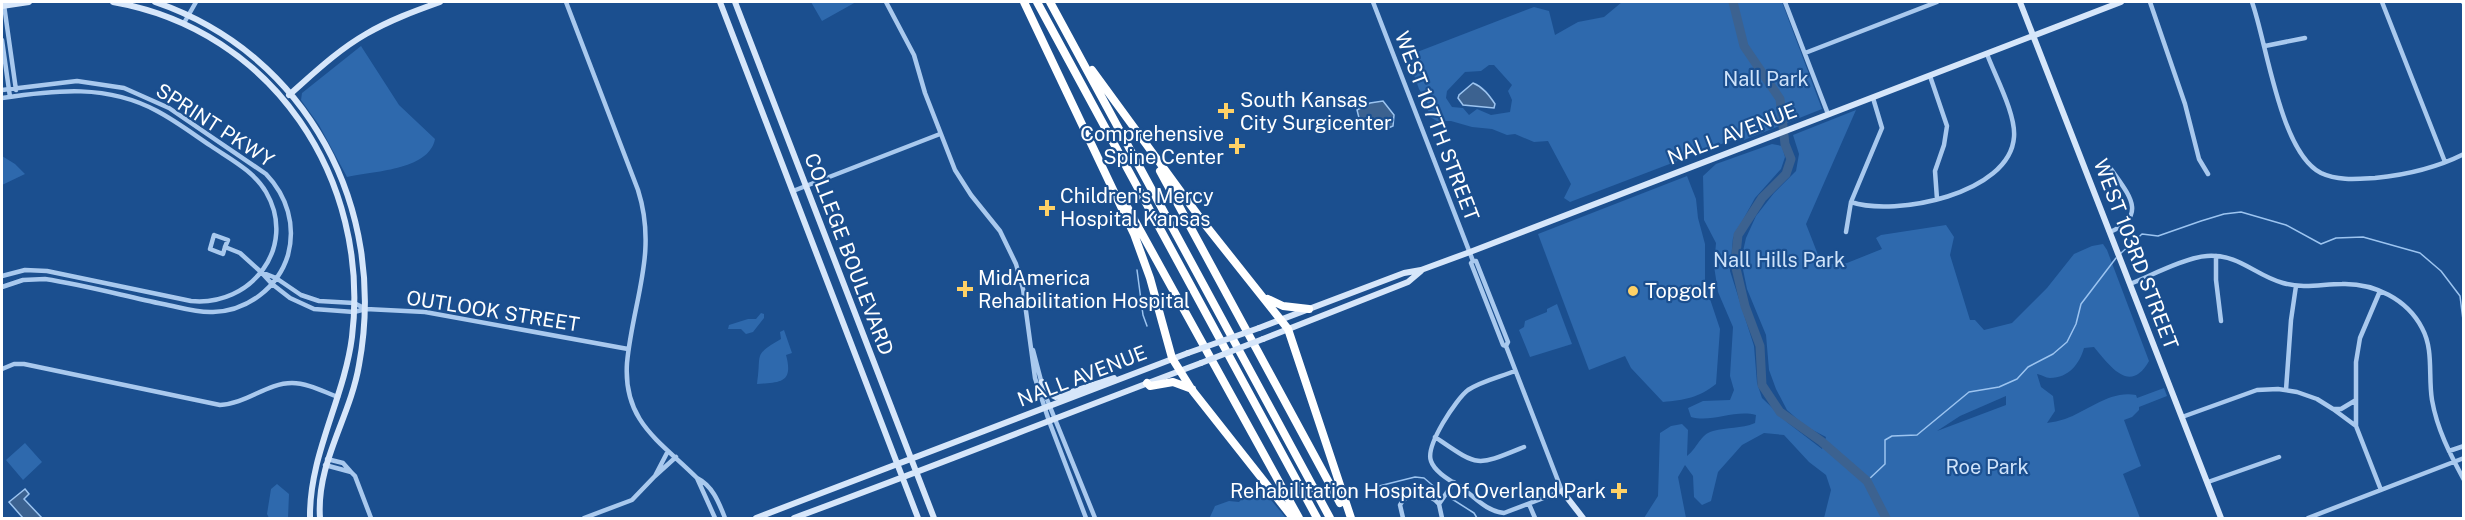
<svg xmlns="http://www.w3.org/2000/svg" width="2465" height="520" font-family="'Public Sans',sans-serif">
<rect width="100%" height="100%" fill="#1b4f8f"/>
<path fill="#2e69ad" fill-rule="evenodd" d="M 811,2 L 856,2 L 822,21 Z
M 1622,2 L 1782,2 L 1822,109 L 1744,140 L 1742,136 L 1706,150 L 1697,149 L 1680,160 L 1570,202 L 1564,198 L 1571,184 L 1548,141 L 1534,142 L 1515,134 L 1507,135 L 1492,129 L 1472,127 L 1451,121 L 1437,121 L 1428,116 L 1428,104 L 1419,89 L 1409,61 L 1412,54 L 1534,7 L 1549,11 L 1555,35 L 1578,22 L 1604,17 ZM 1489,65 L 1494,65 L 1512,85 L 1508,91 L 1512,100 L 1510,112 L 1491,115 L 1477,109 L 1469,115 L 1463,108 L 1452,107 L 1446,98 L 1447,91 L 1465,72 L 1481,71 Z
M 361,46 L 399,105 L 435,139 C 429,171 371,171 347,177 L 319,125 L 301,100 L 302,93 Z
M 1856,110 L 1806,224 L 1822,265 L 1847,263 L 1882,249 L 1876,238 L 1881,235 L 1946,225 L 1954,237 L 1950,255 L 1970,320 L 1975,320 L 1984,330 L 2012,323 L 2047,288 L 2074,254 L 2092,246 L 2103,244 L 2107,250 L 2149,361 C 2130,395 2110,366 2094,347 L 2084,348 C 2080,363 2069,378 2050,378 C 2046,378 2040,374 2037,374 L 2041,387 L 2053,396 L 2055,411 L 2047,423 C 2053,422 2059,421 2065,419 C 2088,411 2110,390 2136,395 L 2137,398 L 2164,388 L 2167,396 L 2139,407 L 2139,410 L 2132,417 L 2124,420 L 2141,466 L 2123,474 L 2140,518 L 1824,518 L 1831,490 L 1826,475 L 1809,462 L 1784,435 L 1764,433 L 1742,445 L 1718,472 L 1711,501 L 1702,505 L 1694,497 L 1693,476 L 1685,465 L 1678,477 L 1686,518 L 1644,518 L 1658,496 L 1660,433 L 1671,426 L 1682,424 L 1688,430 L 1687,456 C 1697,449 1700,434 1713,431 C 1727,427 1741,429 1755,423 L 1756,415 C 1735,409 1712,423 1691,417 L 1688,408 L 1703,401 L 1730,400 L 1734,390 L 1730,376 L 1733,327 L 1718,292 L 1714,266 L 1716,243 L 1704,220 L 1703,176 L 1716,164 L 1772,144 L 1782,146 L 1785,157 L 1781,169 L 1755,198 L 1733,238 L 1730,271 L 1754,346 L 1757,383 L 1762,398 L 1788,423 L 1822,449 L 1826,437 L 1805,426 L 1787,410 L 1776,389 L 1769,370 L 1766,335 L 1747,289 L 1741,260 L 1746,238 L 1756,216 L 1774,193 L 1796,171 L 1799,154 L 1793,135 ZM 2006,396 L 2006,405 L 1937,431 L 1960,416 Z
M 2,156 L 15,164 L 25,174 L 2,185 Z
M 1687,176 L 1696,199 L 1698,218 L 1705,244 L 1705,284 L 1720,329 L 1716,384 C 1698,398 1685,400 1663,402 L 1631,368 L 1625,356 L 1589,370 L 1538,234 Z
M 1557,304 L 1572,344 L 1530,357 L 1519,330 L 1524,327 L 1525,321 L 1547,312 L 1547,309 Z
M 761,313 L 764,314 L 764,318 L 753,332 L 746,334 L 741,329 L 728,329 L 729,325 L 748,319 L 756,319 Z
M 784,330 L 792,353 L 786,355 C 794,384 779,382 757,384 C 762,353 752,356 781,339 L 780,332 Z
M 25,443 L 42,462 L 23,480 L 6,460 Z
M 277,484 L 289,494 L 288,518 L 269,518 L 267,514 L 271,489 Z
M 1253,486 L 1262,489 L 1286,518 L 1207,518 L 1210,517 L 1215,506 L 1229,501 L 1239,502 Z"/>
<path fill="#3c6290" stroke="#9cc4f0" stroke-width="1.5" d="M 1473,83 C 1483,87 1489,95 1495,104 L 1494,108 L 1463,105 L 1458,98 L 1459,95 Z
M 1383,101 L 1394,115 L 1393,126 L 1386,129 L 1361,126 L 1357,110 L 1370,103 Z
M 25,489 L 29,494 L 24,499 L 42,518 L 23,518 L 9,502 Z"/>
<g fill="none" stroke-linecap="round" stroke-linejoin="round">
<path stroke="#9cc4f0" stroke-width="1.5" d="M 2120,254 L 2142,234 L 2158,236 L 2201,221 L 2224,214 L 2241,212 L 2286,225 L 2321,244 L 2336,238 L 2363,237 L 2420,253 L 2441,271 L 2460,296 L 2464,328
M 1137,270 L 1143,315 L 1147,326
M 1867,481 L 1885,464 L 1885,440 L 1892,436 L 1917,435 L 1969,392 L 1999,387 L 2017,379 L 2028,367 L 2053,354 L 2067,342 L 2076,324 L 2081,304 L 2116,258
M 1379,486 L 1415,477 L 1424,478 L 1437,489
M 1452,499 L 1474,513 L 1477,518"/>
<path stroke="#3c6290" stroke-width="9" d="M 1733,2 L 1744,46 L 1780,99 L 1785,144 L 1791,159 L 1786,174 L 1762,198 L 1738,235 L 1735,264 L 1745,306 L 1760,346 L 1762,385 L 1780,412 L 1821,441 L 1867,481 L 1886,518"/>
<path stroke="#a9c9ee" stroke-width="4.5" d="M 2,2 L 4,5 L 16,90
M 566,2 L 638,190 C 658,253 633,300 627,363 C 623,422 660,441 697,478 C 713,486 719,503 725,518
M 886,2 L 914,55 L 925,93 L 955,170 L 971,195 L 1000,231 L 1016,264 L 1023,289 L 1035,378 L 1049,421 L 1086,518
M 1373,2 L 1473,261 L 1476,261 L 1508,342 L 1506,346 L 1562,491 L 1504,513 C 1486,511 1476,498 1462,488 C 1453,482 1435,473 1431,461 C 1425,446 1456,399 1468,390 C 1482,381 1500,377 1515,371
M 1785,2 L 1828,114
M 2150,2 L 2185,104 L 2199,159 L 2208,174
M 2252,2 C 2267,44 2280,152 2321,173 C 2338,181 2357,179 2375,178 C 2406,175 2436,168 2464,154
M 2382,2 L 2445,162
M 2463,2 L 2464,2
M 184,23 L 196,2
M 2,40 L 10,97
M 2265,46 L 2305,38
M 1805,53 L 1937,2
M 1930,76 L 1947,126 L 1944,145 L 1935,171 L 1937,199
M 2,90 L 77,81 L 124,88 L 169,108 L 266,174 C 287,196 296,225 288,255 C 278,288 247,311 213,312 C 196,313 179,307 163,304 C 124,296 85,285 45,279 L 23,280 L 2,287
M 2,98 C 56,90 107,84 157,111 C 176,121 193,134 211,146 C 230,159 254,171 266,192 C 298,247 251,307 191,301 L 47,271 L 25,270 L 2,276
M 793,191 L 940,134
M 1851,202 C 1895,217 2010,194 2014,137 C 2016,114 1995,76 1987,54
M 1846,232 L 1851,202 L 1882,128 L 1873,98
M 2110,232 C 2149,215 2128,194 2111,169
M 225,247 L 223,254 L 210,249 L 214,235 L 228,240 L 225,247 L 240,253 L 261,272 L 276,278 L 301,295 L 319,301 L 354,303 L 366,309
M 2216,256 L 2216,280 L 2221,321
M 1473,261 L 1471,263 L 1503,345 L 1506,346
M 261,272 L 272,284 L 290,298 L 314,309 L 354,312 L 366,309 L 425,312 L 628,349
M 2130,284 C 2150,276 2187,257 2207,256 C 2240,254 2254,275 2283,283 C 2304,289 2322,284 2342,284 C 2374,283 2407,299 2422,328 C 2434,350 2428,376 2432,400 C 2437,429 2450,454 2464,480
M 2380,291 L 2360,338 L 2356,362 L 2356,426 L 2381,490
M 1033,350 L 1044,392 L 1095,518
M 2,369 L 14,364 L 24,364 L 220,405 C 246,404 267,383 292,383 C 308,383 324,392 338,397
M 2286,390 L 2291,320 L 2296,286
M 2333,409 L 2356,426
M 2182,417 L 2257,390 L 2278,389 L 2297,392 L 2317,399 L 2333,409 L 2341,409 L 2356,400
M 1435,437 C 1479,467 1475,467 1524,447
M 668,451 L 655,476 L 676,457
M 2449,451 L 2464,446
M 325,465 L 351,472 L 343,463 L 327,459
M 351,472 L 355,476 L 371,518
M 697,478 L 715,518
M 2208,482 L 2279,457
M 1529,504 L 1535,518
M 584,518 L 632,500 L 655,476
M 1403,518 L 1400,505 C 1408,490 1428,492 1439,504
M 1442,518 L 1439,504 L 1454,482
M 2308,518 L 2464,458"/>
<path stroke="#d6e6fa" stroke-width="6" d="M 113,2 C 273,30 371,179 352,337 C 344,399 309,455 310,518
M 155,2 C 308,54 388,209 359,365 C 350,418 316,463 320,518
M 720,2 L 918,518
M 735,2 L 934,518
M 2020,2 L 2221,518
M 2,6 L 29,2
M 289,95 C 314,73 338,50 366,34 C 390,20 415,11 440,2
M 1259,328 L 1404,273 L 1421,270 L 1470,252 L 2121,2
M 1263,339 L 1408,282 L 1421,271
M 1042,382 L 1048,393 L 1056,397 L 1114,378
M 1562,491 L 1583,518
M 756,518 L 1188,353
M 794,518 C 930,468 1065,414 1201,363"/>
<path stroke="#fff" stroke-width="8" d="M 1024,2 L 1134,234 L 1150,278 L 1172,358 L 1192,390 L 1293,518
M 1037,2 L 1317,518
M 1050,2 L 1330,518
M 1092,70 L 1203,222 L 1288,329 L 1351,518
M 1160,171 L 1340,503
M 1125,203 L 1299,518
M 1268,299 L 1283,306 L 1309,309
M 1147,383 L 1150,386 L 1173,382 L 1192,389"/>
<path stroke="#d6e6fa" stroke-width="6" d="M 1188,353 L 1259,328
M 1201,363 L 1263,339"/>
</g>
<g fill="#ffd166" stroke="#1b4f8f" stroke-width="2">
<path d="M1223 102h6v6h6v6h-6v6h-6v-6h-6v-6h6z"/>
<path d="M1234 137h6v6h6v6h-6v6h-6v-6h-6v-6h6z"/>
<path d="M1044 199h6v6h6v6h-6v6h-6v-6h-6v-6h6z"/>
<path d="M962 280h6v6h6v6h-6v6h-6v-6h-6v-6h6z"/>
<circle cx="1633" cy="291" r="6"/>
<path d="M1616 482h6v6h6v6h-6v6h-6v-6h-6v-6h6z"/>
</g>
<g text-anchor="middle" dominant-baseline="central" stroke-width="4.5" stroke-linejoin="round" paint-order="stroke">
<g font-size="20" fill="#cfe3fa" stroke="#1b4f8f">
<text x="1766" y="79">Nall Park</text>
<text x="1779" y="260">Nall Hills Park</text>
<text x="1987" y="467">Roe Park</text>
</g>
<g font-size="20" fill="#fff" stroke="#1b4f8f" text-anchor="start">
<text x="1240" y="100">South Kansas<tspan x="1240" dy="23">City Surgicenter</tspan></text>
<text x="1224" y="134" text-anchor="end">Comprehensive<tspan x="1224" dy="23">Spine Center</tspan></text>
<text x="1060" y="196">Children's Mercy<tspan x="1060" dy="23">Hospital Kansas</tspan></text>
<text x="978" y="278">MidAmerica<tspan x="978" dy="23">Rehabilitation Hospital</tspan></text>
<text x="1645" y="291">Topgolf</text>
<text x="1606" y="491" text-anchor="end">Rehabilitation Hospital Of Overland Park</text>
</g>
<g font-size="20" fill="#fff" stroke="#1b4f8f">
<text transform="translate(215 125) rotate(33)">SPRINT PKWY</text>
<text transform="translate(1437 126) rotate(69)">WEST 107TH STREET</text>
<text transform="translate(1732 134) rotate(-21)">NALL AVENUE</text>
<text transform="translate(849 254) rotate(69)">COLLEGE BOULEVARD</text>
<text transform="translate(2136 254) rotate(69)">WEST 103RD STREET</text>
<text transform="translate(493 311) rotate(9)">OUTLOOK STREET</text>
<text transform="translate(1082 376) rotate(-21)">NALL AVENUE</text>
</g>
</g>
<rect width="2465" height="520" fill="none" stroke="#ffffff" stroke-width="6"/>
</svg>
